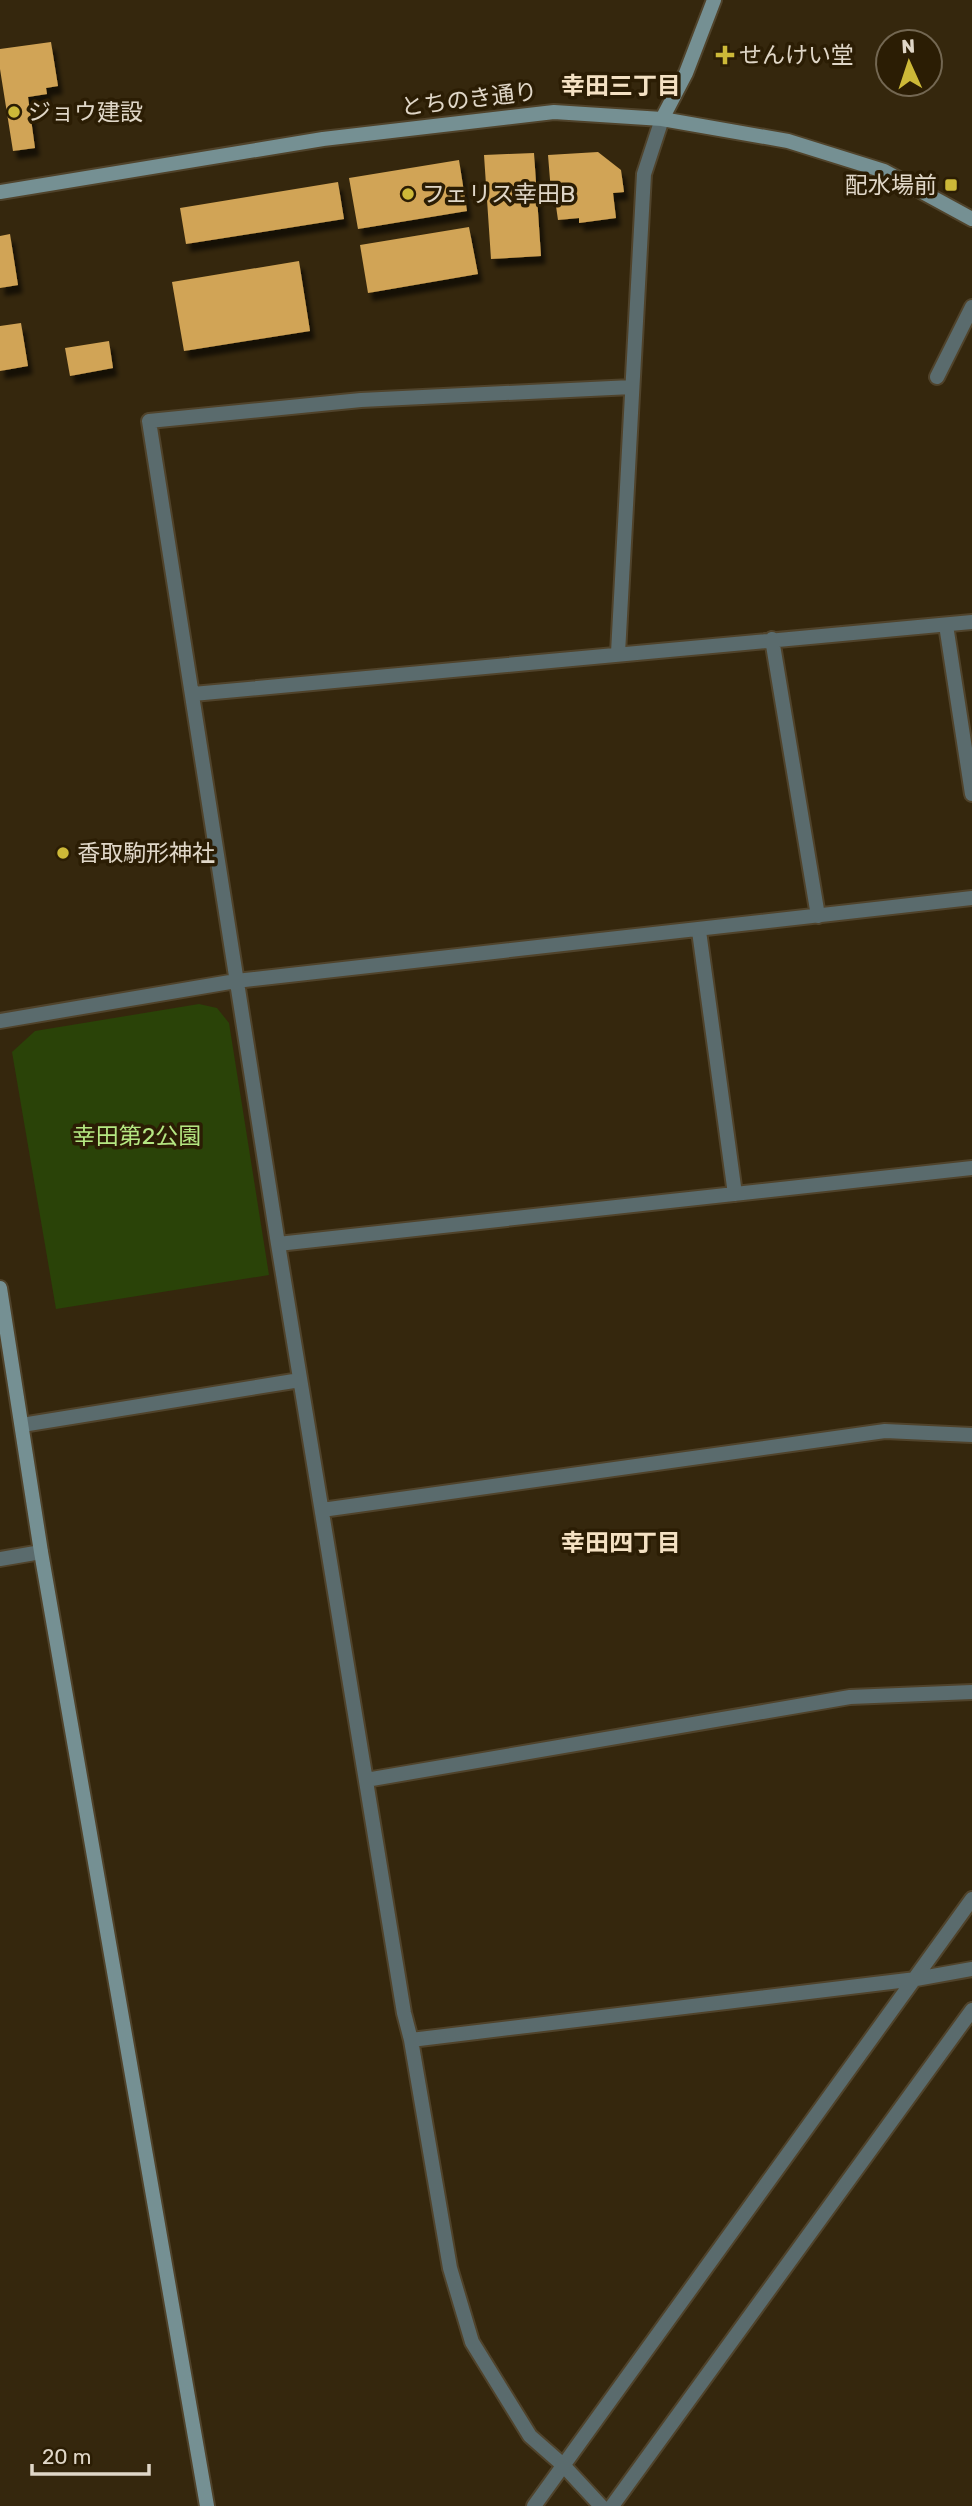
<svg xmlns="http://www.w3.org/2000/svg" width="972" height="2506" font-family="Rubik,'Noto Sans JP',sans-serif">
<defs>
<filter id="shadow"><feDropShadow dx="4.5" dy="8" stdDeviation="2" flood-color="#0009"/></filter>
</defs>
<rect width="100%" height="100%" fill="#35270d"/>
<path fill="#2a4308" d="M 199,1004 L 217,1008 L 229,1023 L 269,1275 L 56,1309 L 12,1052 L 35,1031 Z"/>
<path fill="#d1a456" filter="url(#shadow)" d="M 51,42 L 58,86 L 46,88 L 47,94 L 28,97 L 35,148 L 13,151 L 0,69 L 0,49 Z
M 598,152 L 621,170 L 624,192 L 613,193 L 616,218 L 579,223 L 579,218 L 558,220 L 554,192 L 551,192 L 548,155 Z
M 534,153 L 541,256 L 491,259 L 484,155 Z
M 459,160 L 467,211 L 358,229 L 349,178 Z
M 338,182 L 344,219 L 186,244 L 180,208 Z
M 469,227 L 478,274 L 368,293 L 360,245 Z
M 10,234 L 18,285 L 0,288 L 0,236 Z
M 299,261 L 310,331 L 184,351 L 172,282 Z
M 21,323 L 28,366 L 0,371 L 0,326 Z
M 109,341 L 113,368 L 70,376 L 65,348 Z"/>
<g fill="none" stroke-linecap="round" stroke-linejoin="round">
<defs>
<path id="street" d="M 937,377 L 972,307
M 946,625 L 972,794
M 772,639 L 818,916
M 618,653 L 644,174 L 662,119
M 193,694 L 972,622
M 699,931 L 735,1194
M 0,1021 L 236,981 L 972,898
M 278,1244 L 972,1168
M 22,1425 L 300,1380
M 322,1510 L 885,1431 L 972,1435
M 0,1559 L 41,1552
M 366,1780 L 850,1697 L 972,1692
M 411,2040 L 916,1979 L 972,1969
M 534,2506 L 972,1899
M 601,2506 L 563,2465 L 530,2436 L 472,2342 L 450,2268 L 411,2040 L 404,2013 L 278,1244 L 149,421 L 361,400 L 632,387
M 612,2506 L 972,2010"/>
<path id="secondary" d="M 662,119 L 686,73 L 714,0
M 0,192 L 323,139 L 554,112 L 662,119 L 788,141 L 884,171 L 972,219
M 0,1288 L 41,1552 L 207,2506"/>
</defs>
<use href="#street" stroke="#50432b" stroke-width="18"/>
<use href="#secondary" stroke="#50432b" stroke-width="18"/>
<use href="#street" stroke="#5a6b6d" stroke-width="14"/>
<use href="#secondary" stroke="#759093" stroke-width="14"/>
</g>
<g fill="#cdb938" stroke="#2b1d04" stroke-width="2.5">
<path d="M721.5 44.5h7v7h7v7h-7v7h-7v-7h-7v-7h7z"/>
<circle cx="14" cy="112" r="7"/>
<rect x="944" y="178" width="14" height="14" rx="3.5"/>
<circle cx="408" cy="194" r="7"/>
<circle cx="63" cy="853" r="7"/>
</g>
<g text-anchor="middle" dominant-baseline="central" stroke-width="7" stroke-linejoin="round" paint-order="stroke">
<g font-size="23" fill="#e0d7c8" stroke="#2b1d04" text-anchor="start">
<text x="739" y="55">せんけい堂</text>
<text x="28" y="112">ジョウ建設</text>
<text x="937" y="185" text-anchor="end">配水場前</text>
<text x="422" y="194">フェリス幸田B</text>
<text x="77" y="853">香取駒形神社</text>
</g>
<g font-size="23" fill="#e0d7c8" stroke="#2b1d04">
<text transform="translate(469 99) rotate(-7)">とちのき通り</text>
</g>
<g font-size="23" fill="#b5e782" stroke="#2b1d04">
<text x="137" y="1136">幸田第2公園</text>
</g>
<g font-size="24" font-weight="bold" fill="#f4e1c3" stroke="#2b1d04">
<text x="621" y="86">幸田三丁目</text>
<text x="621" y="1543">幸田四丁目</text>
</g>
</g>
<g transform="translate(909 63) rotate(357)"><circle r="33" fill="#2b1d04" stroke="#736752" stroke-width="2"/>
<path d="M0-5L12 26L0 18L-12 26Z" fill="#cdb938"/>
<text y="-10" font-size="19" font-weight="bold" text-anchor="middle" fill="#e0d7c8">N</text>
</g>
<path d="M32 2464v10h117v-10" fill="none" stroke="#e0d7c8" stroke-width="3.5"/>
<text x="42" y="2464" font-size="21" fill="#e0d7c8" stroke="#2b1d04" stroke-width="5" paint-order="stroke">20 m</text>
</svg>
